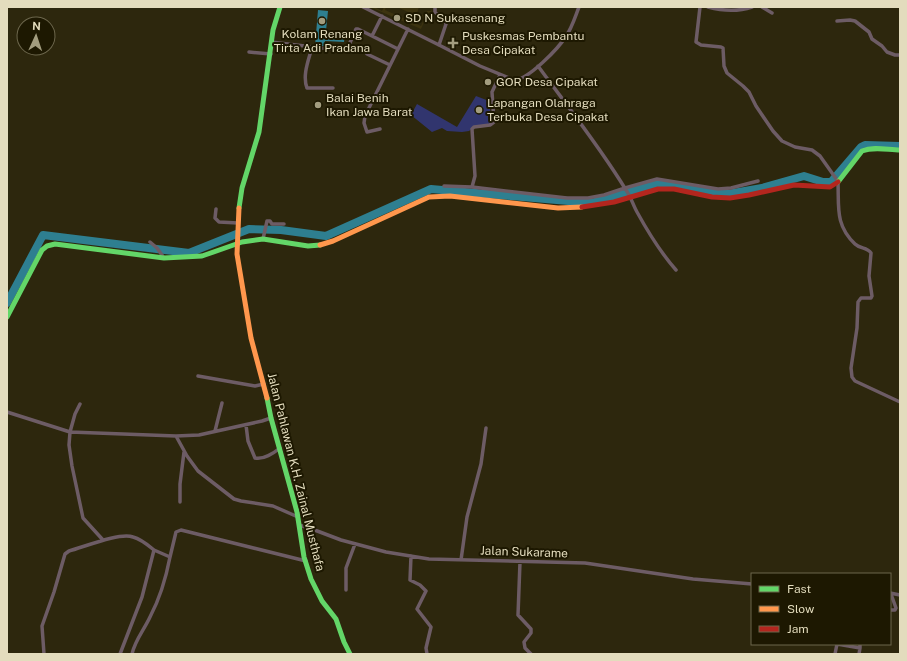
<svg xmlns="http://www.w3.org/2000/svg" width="907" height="661" font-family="'Public Sans',sans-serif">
<rect width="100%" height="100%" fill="#2d270d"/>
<path fill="#3c3310" d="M 370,7 L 374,7 L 382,11 L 384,7 L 386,7 L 385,10 L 421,26 L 424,19 L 397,7 L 419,7 L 417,13 L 425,16 L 427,11 L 431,11 L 433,7 L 430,16 L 427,15 L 421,29 Z"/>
<path fill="#31356e" d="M 476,96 L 489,101 L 492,124 L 474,127 L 469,131 L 462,132 L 447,131 L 442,128 L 432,132 L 411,115 L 417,104 L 457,127 Z"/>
<path fill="#2e7f90" d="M 318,10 L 328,11 L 326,31 L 345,32 L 344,42 L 325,41 L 324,46 L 315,46 Z"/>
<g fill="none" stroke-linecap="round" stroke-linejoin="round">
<path stroke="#2e7f90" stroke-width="8" d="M 7,303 L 43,235 L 189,253 L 249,229 L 281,230 L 326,236 L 431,189 L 591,203 L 659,183 L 669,184 L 719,194 L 728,194 L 762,188 L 804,176 L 823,182 L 831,182 L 861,147 L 865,145 L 900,146"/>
<path stroke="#6d5c65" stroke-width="3.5" d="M 363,7 L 439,45 L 480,66 L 514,80 C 528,80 559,48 566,36 C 572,28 575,17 579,7
M 435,7 L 435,12 L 445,21 L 446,24 L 439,45
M 700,7 L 696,42 L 701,45 L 721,47 L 723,48 L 724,66 L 727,73 L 743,86 L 749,92 L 756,106 L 773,131 L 782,141 L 795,147 L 812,150 L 820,156 L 837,180
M 708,7 C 723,11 737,12 752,7
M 762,7 L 772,13
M 837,21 L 850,20 L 855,21 L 869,32 L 872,39 L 882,46 L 887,52 L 895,55 L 900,55
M 372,36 L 382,16
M 271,42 L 330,49
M 312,47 C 309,59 302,75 307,88 L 333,88
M 249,52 L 271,54
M 359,52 L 349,47 L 349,45 L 356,29 L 358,29 L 398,49
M 367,54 L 390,65
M 538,66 C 568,107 600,147 626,190 C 631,197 633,205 637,212 C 648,232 661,253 676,270
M 380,129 L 367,132 L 364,123 L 365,116 L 408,29
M 838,183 C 839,207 835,225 855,244 C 860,249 867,247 871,253 L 869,276 L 872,296 L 871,298 L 861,298 L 858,302 L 857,328 L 851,368 L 852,377 L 855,381 L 900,402
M 444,186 L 472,187 L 567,198 L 588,198 L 604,195 L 625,188 L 657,179 L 718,189 L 731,188 L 758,181
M 472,187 L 475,176 L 472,129 L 474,127 L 490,125 L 494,122 L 492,92 L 500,75
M 216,209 L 215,218 L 219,222 L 238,223
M 263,239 L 267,221 L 270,221 L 272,224 L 284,224
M 150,242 L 157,248 L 164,258
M 198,376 L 255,386 L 264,384
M 80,404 L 75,414 L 70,432 L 69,445 L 72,466 L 83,518 L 103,540
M 7,412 L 70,432 L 176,436 L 199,435 L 262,421 L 271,418
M 246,425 L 248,441 L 255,458 C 263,460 274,453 280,448
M 215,431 L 222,403
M 176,436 L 187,456 L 198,471 L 234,499 L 241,501 L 273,506 L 298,517
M 180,502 L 180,484 L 184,452
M 299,525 L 312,529 L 341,540 L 386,552 L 429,559 L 585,563 L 693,579 L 752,584
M 411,556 L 410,580 L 420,585 L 426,591 L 417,609 L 431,627 L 426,648 L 427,654
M 461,560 L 467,517 L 481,464 L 486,428
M 520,562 L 518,615 L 531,629 L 531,633 L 524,642 L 525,648 L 531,654
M 346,590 L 346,568 L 355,544
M 890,593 L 900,595
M 890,610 L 895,610 L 896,608 L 891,594
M 837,644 L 860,648 L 860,644
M 44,654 L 42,626 L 54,592 L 65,554 L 69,551 C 84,547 120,532 133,537 C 141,539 148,545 154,550
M 120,654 L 142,597 L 154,550 L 170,557 L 176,532 L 181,530 L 306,561
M 132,654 C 135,640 144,630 150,617 C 160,598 166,578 170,557
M 835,654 L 837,644
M 859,654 L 860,648"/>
<path stroke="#63d668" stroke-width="5" d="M 838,182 L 862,151 C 874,146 888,150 900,150
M 239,208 L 242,188 L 259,132 L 273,30 L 280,7
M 7,317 L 42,250 L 47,246 L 55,244 L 164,258 L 202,256 L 242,242 L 263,239 L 308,246 L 320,245
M 267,398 L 271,418 L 297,512 L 304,557 L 311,579 L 322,601 L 336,619 L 344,642 L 350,654"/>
<path stroke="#ff974d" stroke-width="5" d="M 239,208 L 237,254 L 251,338 L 267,398
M 320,245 L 333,241 L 429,197 L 450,196 L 558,208 L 582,207"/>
<path stroke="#b3261e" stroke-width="5" d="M 582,207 L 614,202 L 658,189 L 674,189 L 712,197 L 730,198 L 749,195 L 794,185 L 830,187 L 838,182"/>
</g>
<g fill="#a39d7f" stroke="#1d1801" stroke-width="1.5">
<circle cx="397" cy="18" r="4"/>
<circle cx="322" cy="21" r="4"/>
<path d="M451 37h4v4h4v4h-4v4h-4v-4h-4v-4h4z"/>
<circle cx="488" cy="82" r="4"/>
<circle cx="318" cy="105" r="4"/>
<circle cx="479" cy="110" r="4"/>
</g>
<g text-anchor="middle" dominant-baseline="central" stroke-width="4" stroke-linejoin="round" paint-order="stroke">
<g font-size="12" fill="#e3dcbd" stroke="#1d1801" text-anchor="start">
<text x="405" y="18">SD N Sukasenang</text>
<text x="322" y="34" text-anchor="middle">Kolam Renang<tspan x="322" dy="14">Tirta Adi Pradana</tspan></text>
<text x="462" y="36">Puskesmas Pembantu<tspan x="462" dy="14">Desa Cipakat</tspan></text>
<text x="496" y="82">GOR Desa Cipakat</text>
<text x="326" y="98">Balai Benih<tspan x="326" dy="14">Ikan Jawa Barat</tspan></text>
<text x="487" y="103">Lapangan Olahraga<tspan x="487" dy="14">Terbuka Desa Cipakat</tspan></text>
</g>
<g font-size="12" fill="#e3dcbd" stroke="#1d1801">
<text transform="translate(296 472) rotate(76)">Jalan Pahlawan K.H. Zainal Musthafa</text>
<text transform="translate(524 552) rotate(2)">Jalan Sukarame</text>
</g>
</g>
<rect width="907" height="661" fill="none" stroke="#e3dcbd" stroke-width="16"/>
<rect x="751" y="573" width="140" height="72" fill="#1d1801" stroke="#6c664c"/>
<rect x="759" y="586" width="20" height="6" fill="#63d668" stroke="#6c664c"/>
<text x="787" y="593" font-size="12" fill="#e3dcbd">Fast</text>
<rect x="759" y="606" width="20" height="6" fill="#ff974d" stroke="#6c664c"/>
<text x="787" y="613" font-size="12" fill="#e3dcbd">Slow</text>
<rect x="759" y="626" width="20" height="6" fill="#b3261e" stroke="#6c664c"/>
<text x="787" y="633" font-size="12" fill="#e3dcbd">Jam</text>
<g transform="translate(36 36) rotate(3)"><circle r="19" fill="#1d1801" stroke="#6c664c"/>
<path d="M0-3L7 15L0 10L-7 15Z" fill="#a39d7f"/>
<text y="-6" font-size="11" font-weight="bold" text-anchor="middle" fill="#e3dcbd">N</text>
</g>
</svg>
